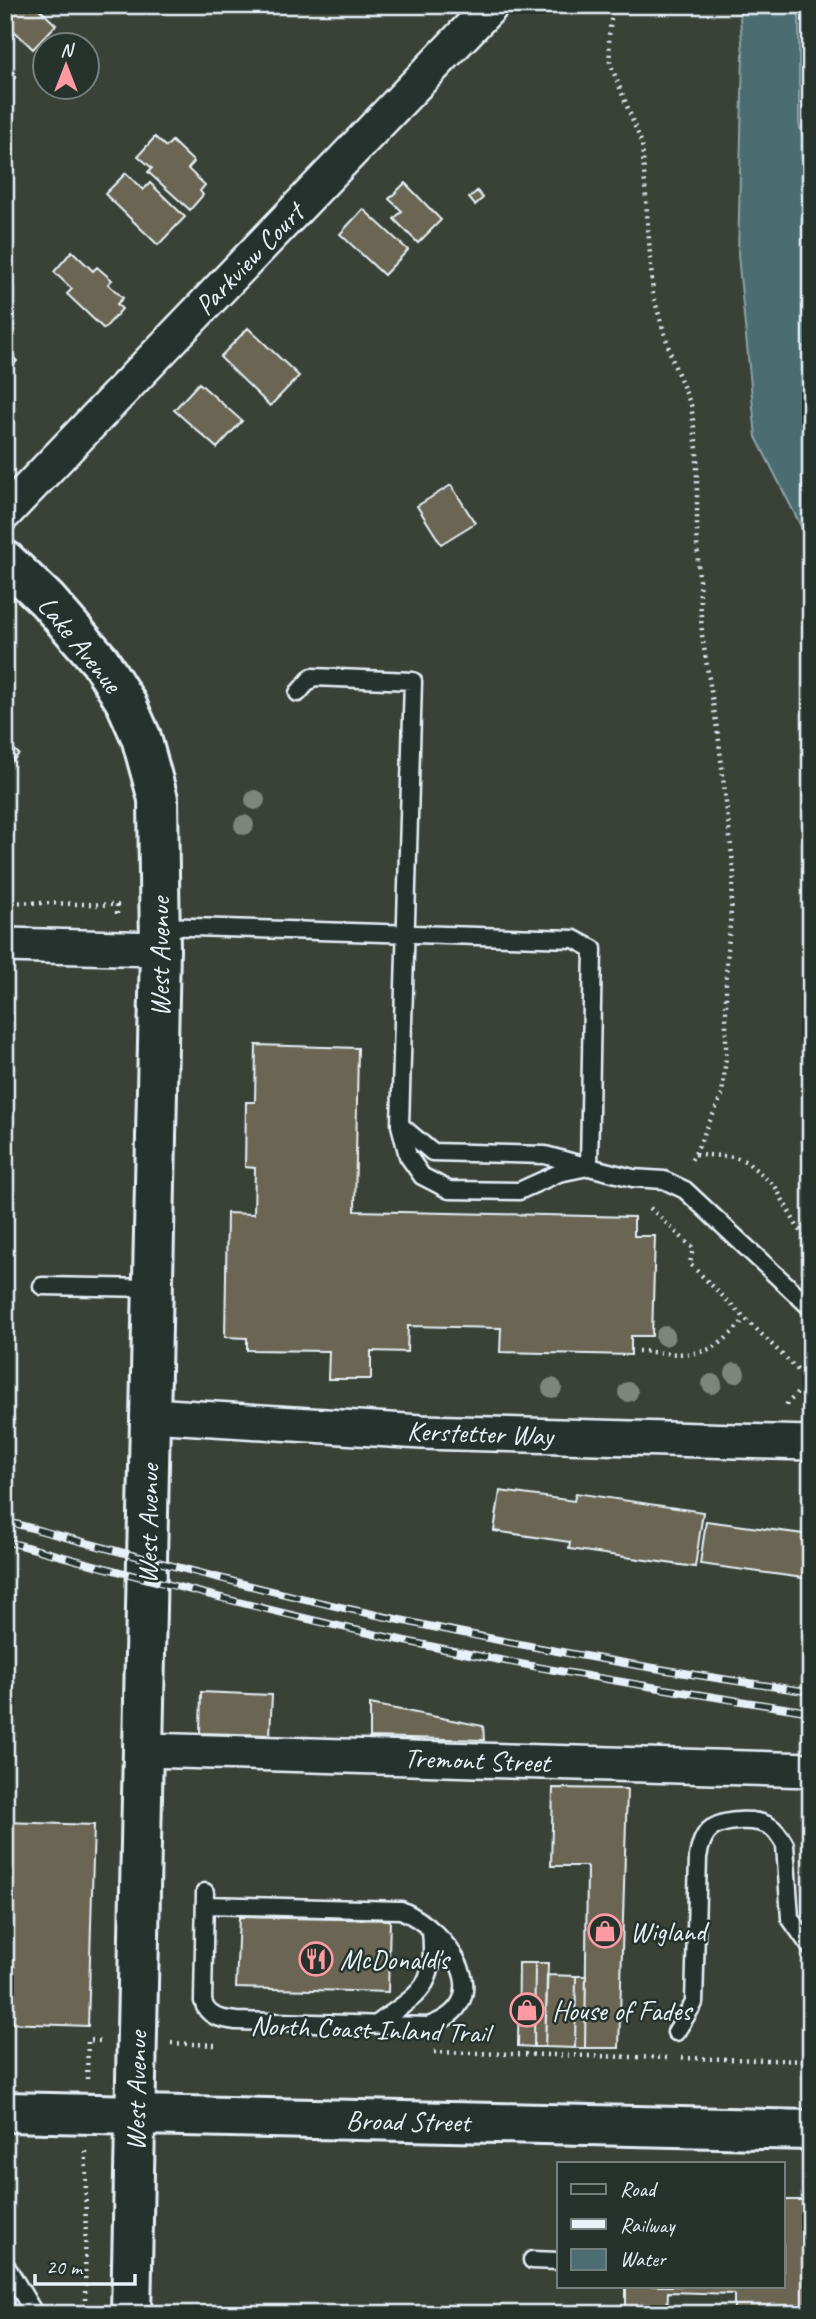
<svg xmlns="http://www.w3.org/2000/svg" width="816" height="2319" font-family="Caveat,sans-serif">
<rect width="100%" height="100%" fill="#3a4238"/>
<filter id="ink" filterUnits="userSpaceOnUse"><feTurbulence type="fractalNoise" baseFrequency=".0143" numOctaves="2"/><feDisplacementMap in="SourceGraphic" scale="14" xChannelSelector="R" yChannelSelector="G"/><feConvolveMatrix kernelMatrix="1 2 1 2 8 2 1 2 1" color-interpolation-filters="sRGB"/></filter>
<g filter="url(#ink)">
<path fill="#4c6d72" stroke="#8aa2a8" stroke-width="2" d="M 739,5 L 799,5 L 799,124 L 811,167 L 811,315 L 806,344 L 811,359 L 811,546 L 756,437 L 738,255 L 743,55 Z"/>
<path fill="#6a6653" stroke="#e8f1f8" stroke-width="2" d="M 5,5 L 35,5 L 56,25 L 33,49 L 5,22 Z
M 5,67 L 16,77 L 5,87 Z
M 155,137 L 166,147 L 172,141 L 194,162 L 188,169 L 205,185 L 200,191 L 203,195 L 190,210 L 148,172 L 152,168 L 138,156 Z
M 126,173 L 143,190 L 150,183 L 185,217 L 158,245 L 105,194 Z
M 405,183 L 441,220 L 418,243 L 394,219 L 402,211 L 389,199 Z
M 477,191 L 483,198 L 475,205 L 469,198 Z
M 363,209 L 408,250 L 384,275 L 340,234 Z
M 72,251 L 93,271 L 97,267 L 112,280 L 108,284 L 123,298 L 117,304 L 122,309 L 104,329 L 67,294 L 72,289 L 54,272 Z
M 248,328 L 299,376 L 270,406 L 220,357 Z
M 5,349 L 17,361 L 5,373 Z
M 199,383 L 242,421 L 217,448 L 174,410 Z
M 451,485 L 475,523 L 441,544 L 417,506 Z
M 5,741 L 19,754 L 5,768 Z
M 256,1045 L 358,1048 L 355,1211 L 634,1217 L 634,1236 L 655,1236 L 652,1336 L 631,1336 L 631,1355 L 500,1352 L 501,1328 L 408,1326 L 407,1352 L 371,1351 L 371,1379 L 328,1379 L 329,1351 L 247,1350 L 247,1338 L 225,1337 L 227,1213 L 254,1214 L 255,1168 L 245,1167 L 246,1102 L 255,1102 Z
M 500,1491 L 574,1501 L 576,1493 L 703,1512 L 695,1567 L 569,1549 L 570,1542 L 494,1531 Z
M 706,1521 L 811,1535 L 811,1579 L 700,1564 Z
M 201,1692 L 272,1695 L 270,1735 L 200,1733 Z
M 370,1704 L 483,1726 L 484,1740 L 370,1737 Z
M 553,1788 L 627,1789 L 619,2048 L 585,2048 L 587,1866 L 551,1866 Z
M 5,1822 L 94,1825 L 88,2026 L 5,2023 Z
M 239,1917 L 390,1920 L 388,1992 L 236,1988 Z
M 519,1963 L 535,1963 L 534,2047 L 518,2046 Z
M 535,1963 L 548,1963 L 545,2047 L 534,2047 Z
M 547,1975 L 576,1976 L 575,2048 L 545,2047 Z
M 576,1976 L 586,1976 L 585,2048 L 575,2048 Z
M 783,2200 L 811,2200 L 811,2314 L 734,2314 L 734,2294 L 668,2292 L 667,2314 L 626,2314 L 626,2286 L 783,2286 Z"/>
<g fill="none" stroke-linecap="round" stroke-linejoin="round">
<defs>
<path id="service" d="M 298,693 L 312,677 L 413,681 L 400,1125 L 432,1152 L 545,1155 L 589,1167
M 160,926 L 574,939 L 593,949 L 589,1167 L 633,1178 L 664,1180 L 685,1190 L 811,1308
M 400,1125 L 408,1156 L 422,1176 L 449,1190 L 519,1191 L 559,1173 L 583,1168
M 42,1286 L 153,1288
M 205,1892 L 203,2001 C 207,2017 221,2019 236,2021 L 428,2026 C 502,2001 447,1930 401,1910 L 205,1905
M 377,2024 C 419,1993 437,1988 431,1931
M 676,2032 L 694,2003 L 698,1857 C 700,1846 703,1834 712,1828 C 727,1819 757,1818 771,1827 C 777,1831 781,1838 785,1845 L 790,1918 L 811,1948
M 532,2260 L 559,2261
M 5,2264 L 33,2311"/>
<path id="minor" d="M 5,513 L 492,5
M 5,945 L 160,949
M 150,1415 L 422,1432 L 811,1443
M 144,1750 L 811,1770"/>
<path id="tertiary" d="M 5,560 L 47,600 L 100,661 L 126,703 L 141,737 L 158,799 L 160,949 L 131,2314
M 5,2112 L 811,2130"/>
</defs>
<use href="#service" stroke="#e8f1f8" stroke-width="21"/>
<use href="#minor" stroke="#e8f1f8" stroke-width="38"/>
<use href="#tertiary" stroke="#e8f1f8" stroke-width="44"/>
<path stroke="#e8f1f8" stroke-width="4.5" stroke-dasharray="2 5" stroke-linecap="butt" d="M 613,5 L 609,35 L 610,63 L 642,144 L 653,295 L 673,362 L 691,405 L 697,449 L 697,543 L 702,635 L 719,741 L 734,873 L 726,975 L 726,1057 L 722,1095 L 695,1154 L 689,1163
M 5,902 L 117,905 L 117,915
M 695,1154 L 735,1157 L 747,1162 L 775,1186 L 798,1228 L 811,1241
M 650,1208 L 693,1248 L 690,1264 L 809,1381 L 785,1406
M 638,1351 C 662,1352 693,1359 716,1346 C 727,1339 736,1328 745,1319
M 171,2043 L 215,2045
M 434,2052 L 670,2058
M 682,2058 L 811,2061
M 87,2079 L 88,2040 L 103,2041
M 85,2314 L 86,2147"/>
<use href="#service" stroke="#26332d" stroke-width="16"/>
<use href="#minor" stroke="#26332d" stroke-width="33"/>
<use href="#tertiary" stroke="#26332d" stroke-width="38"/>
<defs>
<path id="rail" d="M 5,1521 C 117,1551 228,1582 340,1607 C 496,1642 653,1670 811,1692
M 5,1541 C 130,1575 255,1608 382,1636 C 524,1667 667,1690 811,1712"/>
</defs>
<use href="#rail" stroke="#e8f1f8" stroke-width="8"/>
<use href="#rail" stroke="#26332d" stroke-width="5" stroke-dasharray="16" stroke-linecap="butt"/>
</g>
<g fill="#7b867d">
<circle cx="255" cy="800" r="10"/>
<circle cx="244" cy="825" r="10"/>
<circle cx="665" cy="1336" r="10"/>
<circle cx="735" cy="1373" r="10"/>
<circle cx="712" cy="1384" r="10"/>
<circle cx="552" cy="1388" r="10"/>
<circle cx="628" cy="1392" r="10"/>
</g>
</g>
<defs>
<symbol id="shop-ring" viewBox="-11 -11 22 22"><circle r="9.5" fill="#26332d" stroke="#ff9aa2" stroke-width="1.5"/><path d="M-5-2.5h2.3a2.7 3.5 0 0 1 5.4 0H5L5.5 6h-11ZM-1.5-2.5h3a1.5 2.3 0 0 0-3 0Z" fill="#ff9aa2"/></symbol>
<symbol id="restaurant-ring" viewBox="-11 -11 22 22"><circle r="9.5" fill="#26332d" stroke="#ff9aa2" stroke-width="1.5"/><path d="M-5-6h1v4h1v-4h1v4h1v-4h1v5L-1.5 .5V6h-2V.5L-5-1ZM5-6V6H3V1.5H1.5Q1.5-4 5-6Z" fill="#ff9aa2"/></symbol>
</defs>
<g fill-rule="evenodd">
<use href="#shop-ring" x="586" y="1912" width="38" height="38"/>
<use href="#restaurant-ring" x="297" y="1940" width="38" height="38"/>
<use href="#shop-ring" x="508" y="1991" width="38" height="38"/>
</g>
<g text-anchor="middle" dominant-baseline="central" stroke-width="5" stroke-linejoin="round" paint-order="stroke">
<g font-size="28" fill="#e8f1f8" stroke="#26332d">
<text transform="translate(249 259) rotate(-46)">Parkview Court</text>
<text transform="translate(80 644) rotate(51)">Lake Avenue</text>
<text transform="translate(159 957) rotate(-90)">West Avenue</text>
<text transform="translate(480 1433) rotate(2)">Kerstetter Way</text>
<text transform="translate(148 1524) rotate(-89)">West Avenue</text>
<text transform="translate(477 1760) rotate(2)">Tremont Street</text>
<text transform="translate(370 2029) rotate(2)">North Coast Inland Trail</text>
<text transform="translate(136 2091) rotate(-89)">West Avenue</text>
<text transform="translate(408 2121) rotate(1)">Broad Street</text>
</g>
<g font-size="28" fill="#e8f1f8" stroke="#26332d" text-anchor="start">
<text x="630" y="1931">Wigland</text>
<text x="340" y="1959">McDonald's</text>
<text x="552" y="2010">House of Fades</text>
</g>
</g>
<rect width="816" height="2319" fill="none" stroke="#26332d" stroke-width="28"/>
<rect x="14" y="14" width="788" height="2291" fill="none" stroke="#e8f1f8" stroke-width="2.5" filter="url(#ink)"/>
<rect x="557" y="2162" width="228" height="126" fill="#26332d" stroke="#747f7e" stroke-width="2"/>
<rect x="571" y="2184" width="35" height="10" fill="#26332d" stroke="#747f7e" stroke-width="2"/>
<text x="620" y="2196" font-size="21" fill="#e8f1f8">Road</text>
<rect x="571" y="2219" width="35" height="10" fill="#e8f1f8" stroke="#747f7e" stroke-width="2"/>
<text x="620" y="2232" font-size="21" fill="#e8f1f8">Railway</text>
<rect x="571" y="2249" width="35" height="21" fill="#4c6d72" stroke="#747f7e" stroke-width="2"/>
<text x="620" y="2266" font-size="21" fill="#e8f1f8">Water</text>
<g transform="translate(66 66)"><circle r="33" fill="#26332d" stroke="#747f7e" stroke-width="2"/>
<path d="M0-5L12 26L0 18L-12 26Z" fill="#ff9aa2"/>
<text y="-10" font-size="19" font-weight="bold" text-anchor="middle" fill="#e8f1f8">N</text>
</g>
<path d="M35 2274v10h100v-10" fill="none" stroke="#e8f1f8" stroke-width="3.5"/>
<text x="46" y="2274" font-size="21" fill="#e8f1f8" stroke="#26332d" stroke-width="5" paint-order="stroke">20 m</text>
</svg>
